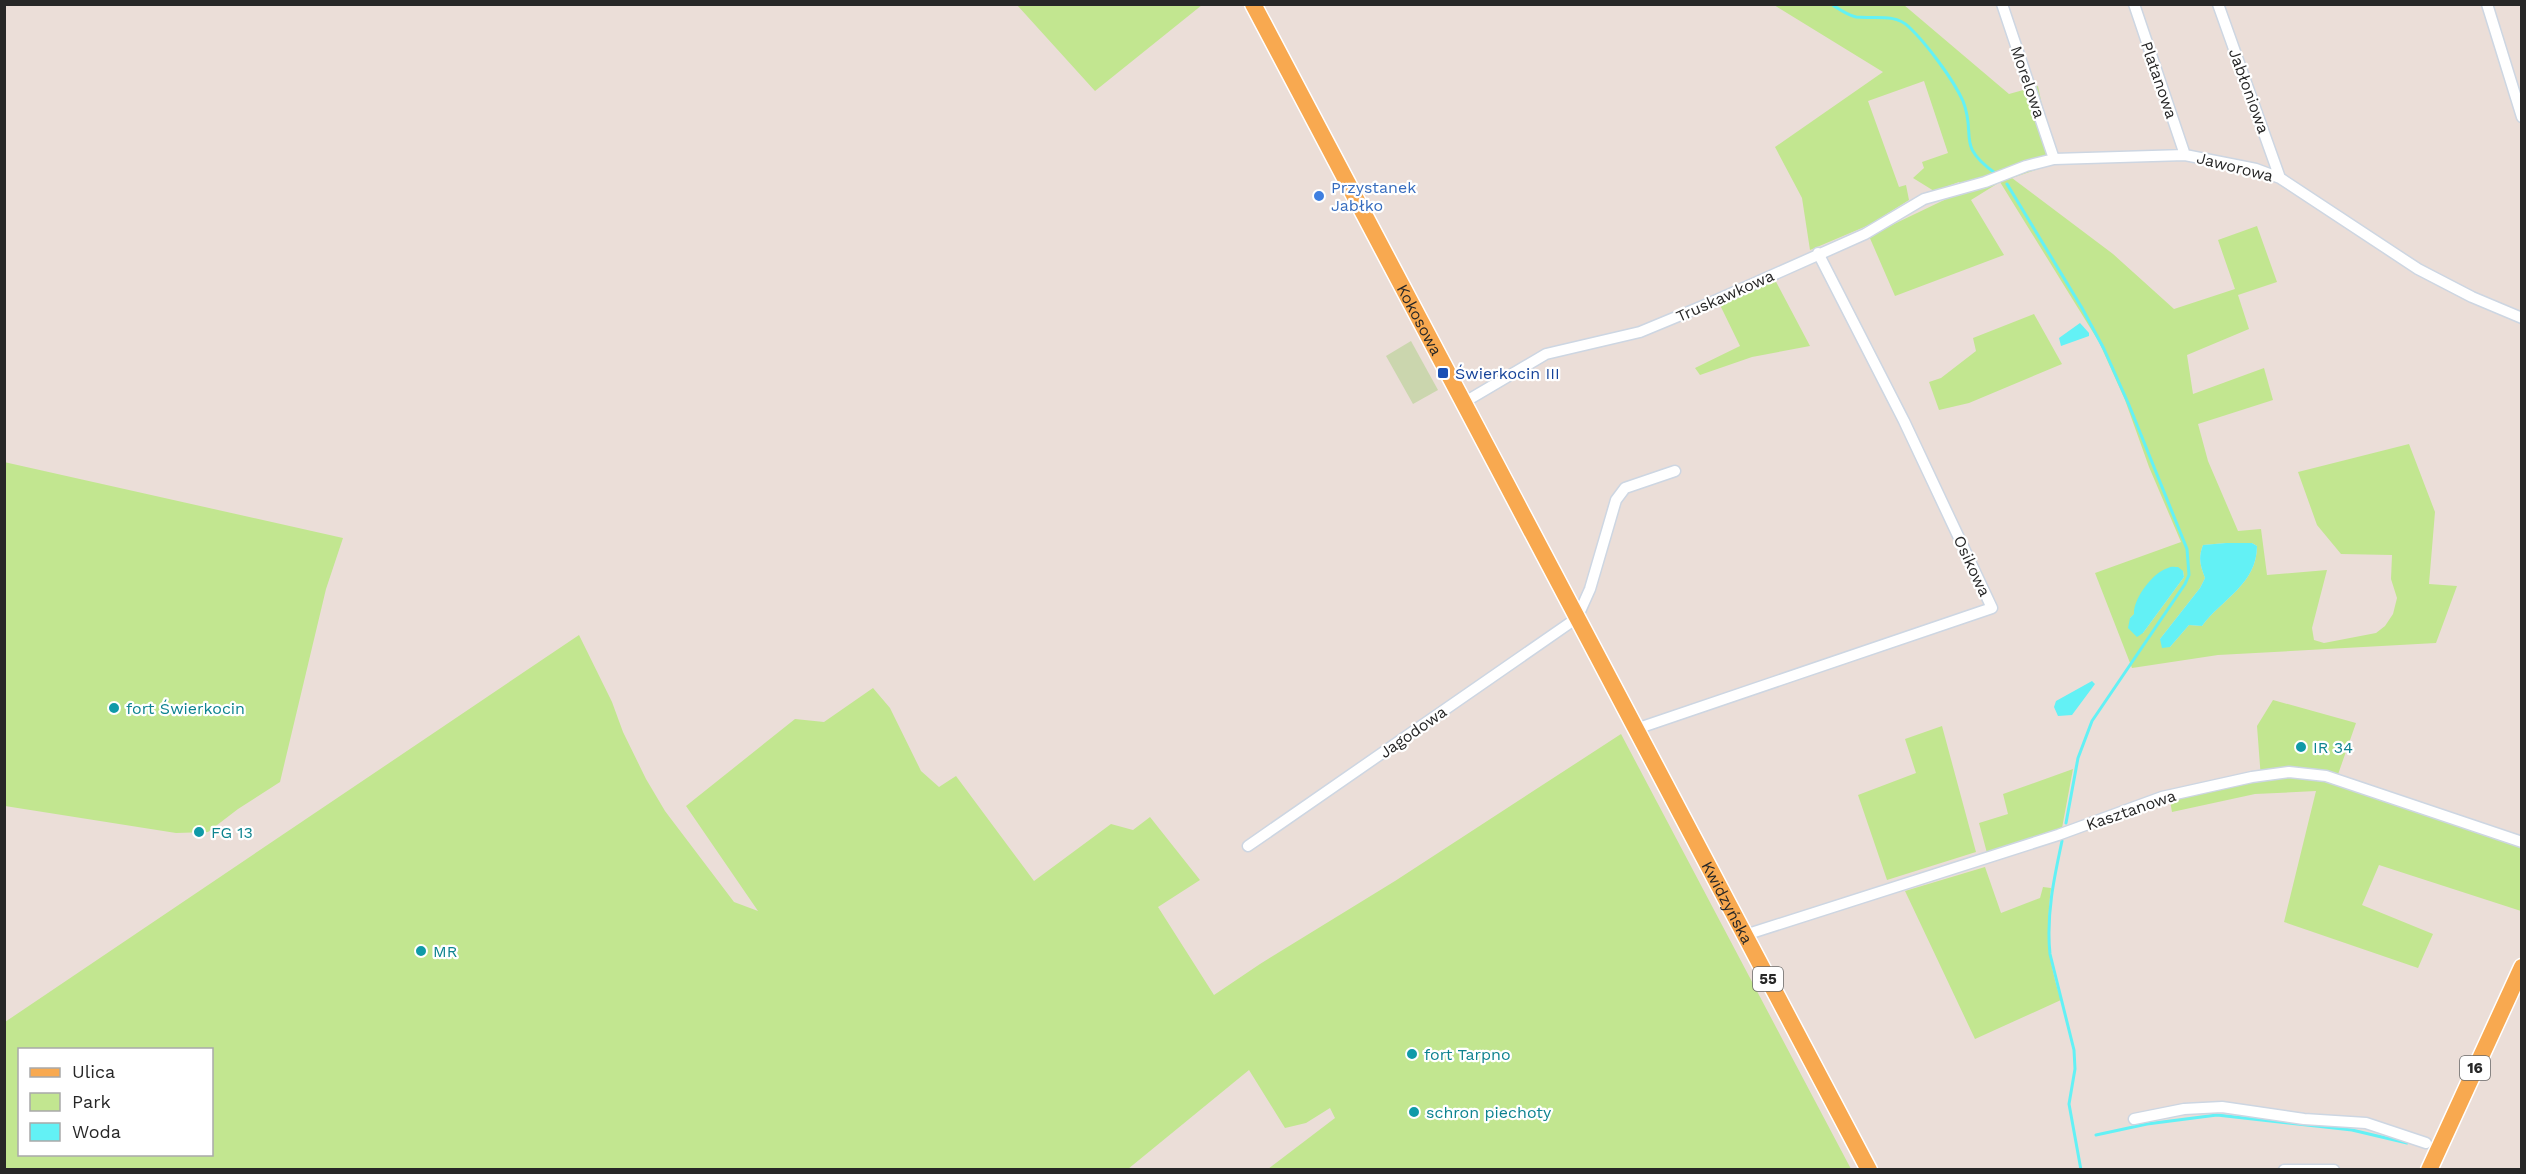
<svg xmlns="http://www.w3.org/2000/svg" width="2526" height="1174" font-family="'Work Sans',sans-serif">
<rect width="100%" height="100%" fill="#ebded8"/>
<path fill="#c2e690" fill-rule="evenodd" d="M 1017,5 L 1202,5 L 1095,91 Z
M 1774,5 L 1904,5 L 2009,94 L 2038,86 L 2048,134 L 2050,165 L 2012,178 L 2113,254 L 2174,309 L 2235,289 L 2218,240 L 2257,226 L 2277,282 L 2238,295 L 2249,329 L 2187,355 L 2193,394 L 2264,368 L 2273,400 L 2198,424 L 2208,461 L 2238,531 L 2261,529 L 2267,575 L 2327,570 L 2312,628 L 2314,640 L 2324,643 L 2376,633 L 2385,626 L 2393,614 L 2397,598 L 2391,579 L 2392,555 L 2341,554 L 2317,525 L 2298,472 L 2409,444 L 2435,512 L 2429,584 L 2457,586 L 2436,643 L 2218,655 L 2132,668 L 2095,573 L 2181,542 L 2149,467 L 2125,400 L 2099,342 L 2000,182 L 1971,200 L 2004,255 L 1895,296 L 1869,236 L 1965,190 L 1959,182 L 1934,191 L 1913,178 L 1924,168 L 1922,162 L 1948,153 L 1924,81 L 1868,101 L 1899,187 L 1906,185 L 1909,200 L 1869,225 L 1810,250 L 1802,198 L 1775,147 L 1883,72 ZM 2226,543 L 2252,543 L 2257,546 C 2257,584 2222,599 2202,626 L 2189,625 L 2170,647 L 2160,639 L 2200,588 L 2205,578 C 2200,565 2198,558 2203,545 ZM 2183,571 L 2184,577 L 2143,633 L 2130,618 Z
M 1774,278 L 1810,346 L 1752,357 L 1700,375 L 1695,368 L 1740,346 L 1720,305 Z
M 2034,314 L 2062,364 L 1969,403 L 1939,410 L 1929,382 L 1941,378 L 1976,351 L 1973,338 Z
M 4,462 L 343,538 L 326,589 L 280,782 L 238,809 L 208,832 L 176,833 L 5,806 Z
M 579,635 L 612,702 L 623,732 L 646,779 L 665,811 L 734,902 L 758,911 L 686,806 L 795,719 L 824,722 L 873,688 L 890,708 L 921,771 L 939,787 L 956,776 L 1034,881 L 1111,824 L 1133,830 L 1150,817 L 1200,880 L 1158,907 L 1214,995 L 1260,964 L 1395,881 L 1621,734 L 1851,1169 L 1268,1169 L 1335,1118 L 1330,1108 L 1306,1123 L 1285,1128 L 1249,1070 L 1128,1169 L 5,1169 L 5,1022 ZM 20,1050 L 212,1050 L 212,1154 L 20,1154 Z
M 2273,700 L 2356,723 L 2335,783 L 2521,848 L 2521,911 L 2379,865 L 2362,905 L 2433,934 L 2418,968 L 2284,922 L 2316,791 L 2255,794 L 2172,812 L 2170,801 L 2261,779 L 2257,726 Z
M 1942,726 L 1976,852 L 1887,880 L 1858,795 L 1916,773 L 1905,739 Z
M 2073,769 L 2062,828 L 1987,853 L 1979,823 L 2008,814 L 2003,794 Z
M 1985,867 L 2001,913 L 2040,898 L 2043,887 L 2051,888 C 2046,933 2047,957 2061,1000 L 1975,1039 L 1905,891 Z"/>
<path fill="#cbd6ae" d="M 1411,341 L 1438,390 L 1413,404 L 1386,356 Z"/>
<path fill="#63f1f5" d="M 2080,323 L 2089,333 L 2089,336 L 2061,346 L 2059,338 Z
M 2226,543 L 2252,543 L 2257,546 C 2257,584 2222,599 2202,626 L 2189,625 L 2170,647 L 2162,648 L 2160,639 L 2200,588 L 2205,578 C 2200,565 2198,558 2203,545 Z
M 2178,567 L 2183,571 L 2184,577 L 2143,633 L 2137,637 L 2128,628 L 2130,618 L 2134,614 C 2133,599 2153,572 2168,568 C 2171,566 2175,567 2178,567 Z
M 2092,681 L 2095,684 L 2072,715 L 2058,716 L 2054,707 L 2056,701 Z"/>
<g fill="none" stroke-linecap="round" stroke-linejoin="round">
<path stroke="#63f1f5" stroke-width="3" d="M 1831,4 C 1839,9 1847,15 1856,17 C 1873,19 1895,13 1909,27 C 1926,43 1953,79 1963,101 C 1977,137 1955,144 1995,173
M 2007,184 L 2082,308 L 2104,349 L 2129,405 L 2187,549 L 2189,575 L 2185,584 L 2092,721 L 2078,758 L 2066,823
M 2062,841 C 2054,878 2046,915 2050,954 L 2074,1050 L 2075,1069 L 2069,1104 L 2081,1170
M 2096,1135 L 2147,1124 L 2217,1115 L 2352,1130 L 2407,1143"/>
<defs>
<path id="street" d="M 2002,4 L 2054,159
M 2134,4 L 2185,155
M 2218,4 L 2280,178
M 2487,4 L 2522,117
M 1463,403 L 1546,354 L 1640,332 L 1710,303 L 1865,234 L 1924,199 L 1985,182 L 2026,166 L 2054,159 L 2185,155 L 2256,169 L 2280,178 L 2418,269 L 2472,297 L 2522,318
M 1636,729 L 1992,608 L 1904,421 L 1818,253
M 1248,846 L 1577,618 L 1590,589 L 1616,500 L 1625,488 L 1675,471
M 1745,935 L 2058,835 L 2162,797 L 2252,777 L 2289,772 L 2326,776 L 2522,842
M 2134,1119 L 2184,1109 L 2222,1107 L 2304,1119 L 2366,1123 L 2426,1143
M 2284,1170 L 2334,1170"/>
<g id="primary">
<path id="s1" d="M 1253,4 L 1869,1170"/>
<path d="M 2429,1170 L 2522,967"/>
</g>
</defs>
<use href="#street" stroke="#cdd6e2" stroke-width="13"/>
<use href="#primary" stroke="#fff" stroke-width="19"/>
<use href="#street" stroke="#fff" stroke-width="10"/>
<use href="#primary" stroke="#f8a950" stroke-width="16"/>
</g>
<circle fill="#3f7fe0" stroke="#fff" stroke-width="2" cx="1319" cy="196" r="6"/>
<rect fill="#1a4fb4" stroke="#fff" stroke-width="2" x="1437" y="367" width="12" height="12" rx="3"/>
<g fill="#0f9aa8" stroke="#fff" stroke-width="2">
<circle cx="114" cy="708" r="6"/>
<circle cx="2301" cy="747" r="6"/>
<circle cx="199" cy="832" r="6"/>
<circle cx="421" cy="951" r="6"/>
<circle cx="1412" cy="1054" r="6"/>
<circle cx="1414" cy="1112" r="6"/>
</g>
<g text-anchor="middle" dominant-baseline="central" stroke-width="4.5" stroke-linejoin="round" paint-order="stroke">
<g fill="#fff" stroke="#686868" stroke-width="1.5">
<rect x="1753" y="967" width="30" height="24" rx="4.5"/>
<rect x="2460" y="1056" width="30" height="24" rx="4.5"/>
</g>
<g font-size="15" font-weight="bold" fill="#272727">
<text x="1768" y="979">55</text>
<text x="2475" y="1068">16</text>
</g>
<g font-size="16" fill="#272727" stroke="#fff">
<text transform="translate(2159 80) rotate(71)">Platanowa</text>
<text transform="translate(2028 82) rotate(71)">Morelowa</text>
<text transform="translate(2249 91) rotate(70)">Jabłoniowa</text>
<text transform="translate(2235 167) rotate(14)">Jaworowa</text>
<text transform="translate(1725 296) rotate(-24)">Truskawkowa</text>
<text stroke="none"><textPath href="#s1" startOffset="357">Kokosowa</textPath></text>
<text transform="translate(1972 566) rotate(65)">Osikowa</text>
<text transform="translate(1413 732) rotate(-35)">Jagodowa</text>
<text transform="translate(2131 810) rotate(-19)">Kasztanowa</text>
<text stroke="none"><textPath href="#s1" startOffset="1016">Kwidzyńska</textPath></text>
</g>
<g font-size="16" fill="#366cbe" stroke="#fff" text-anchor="start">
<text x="1331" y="187">Przystanek<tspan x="1331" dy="18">Jabłko</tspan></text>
</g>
<g font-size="16" fill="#164399" stroke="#fff" text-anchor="start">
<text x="1455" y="373">Świerkocin III</text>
</g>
<g font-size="16" fill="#0d838f" stroke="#fff" text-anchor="start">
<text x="126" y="708">fort Świerkocin</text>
<text x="2313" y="747">IR 34</text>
<text x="211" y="832">FG 13</text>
<text x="433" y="951">MR</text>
<text x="1424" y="1054">fort Tarpno</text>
<text x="1426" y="1112">schron piechoty</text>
</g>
</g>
<rect width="2526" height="1174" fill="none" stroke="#272727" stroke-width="12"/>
<rect x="18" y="1048" width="195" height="108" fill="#ffffff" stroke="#a9a9a9" stroke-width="1.5"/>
<rect x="30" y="1068" width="30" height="9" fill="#f8a950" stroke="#a9a9a9" stroke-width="1.5"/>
<text x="72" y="1078" font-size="18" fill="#272727">Ulica</text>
<rect x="30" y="1093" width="30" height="18" fill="#c2e690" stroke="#a9a9a9" stroke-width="1.5"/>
<text x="72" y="1108" font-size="18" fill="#272727">Park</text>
<rect x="30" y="1123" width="30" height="18" fill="#63f1f5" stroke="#a9a9a9" stroke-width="1.5"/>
<text x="72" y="1138" font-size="18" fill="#272727">Woda</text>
</svg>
